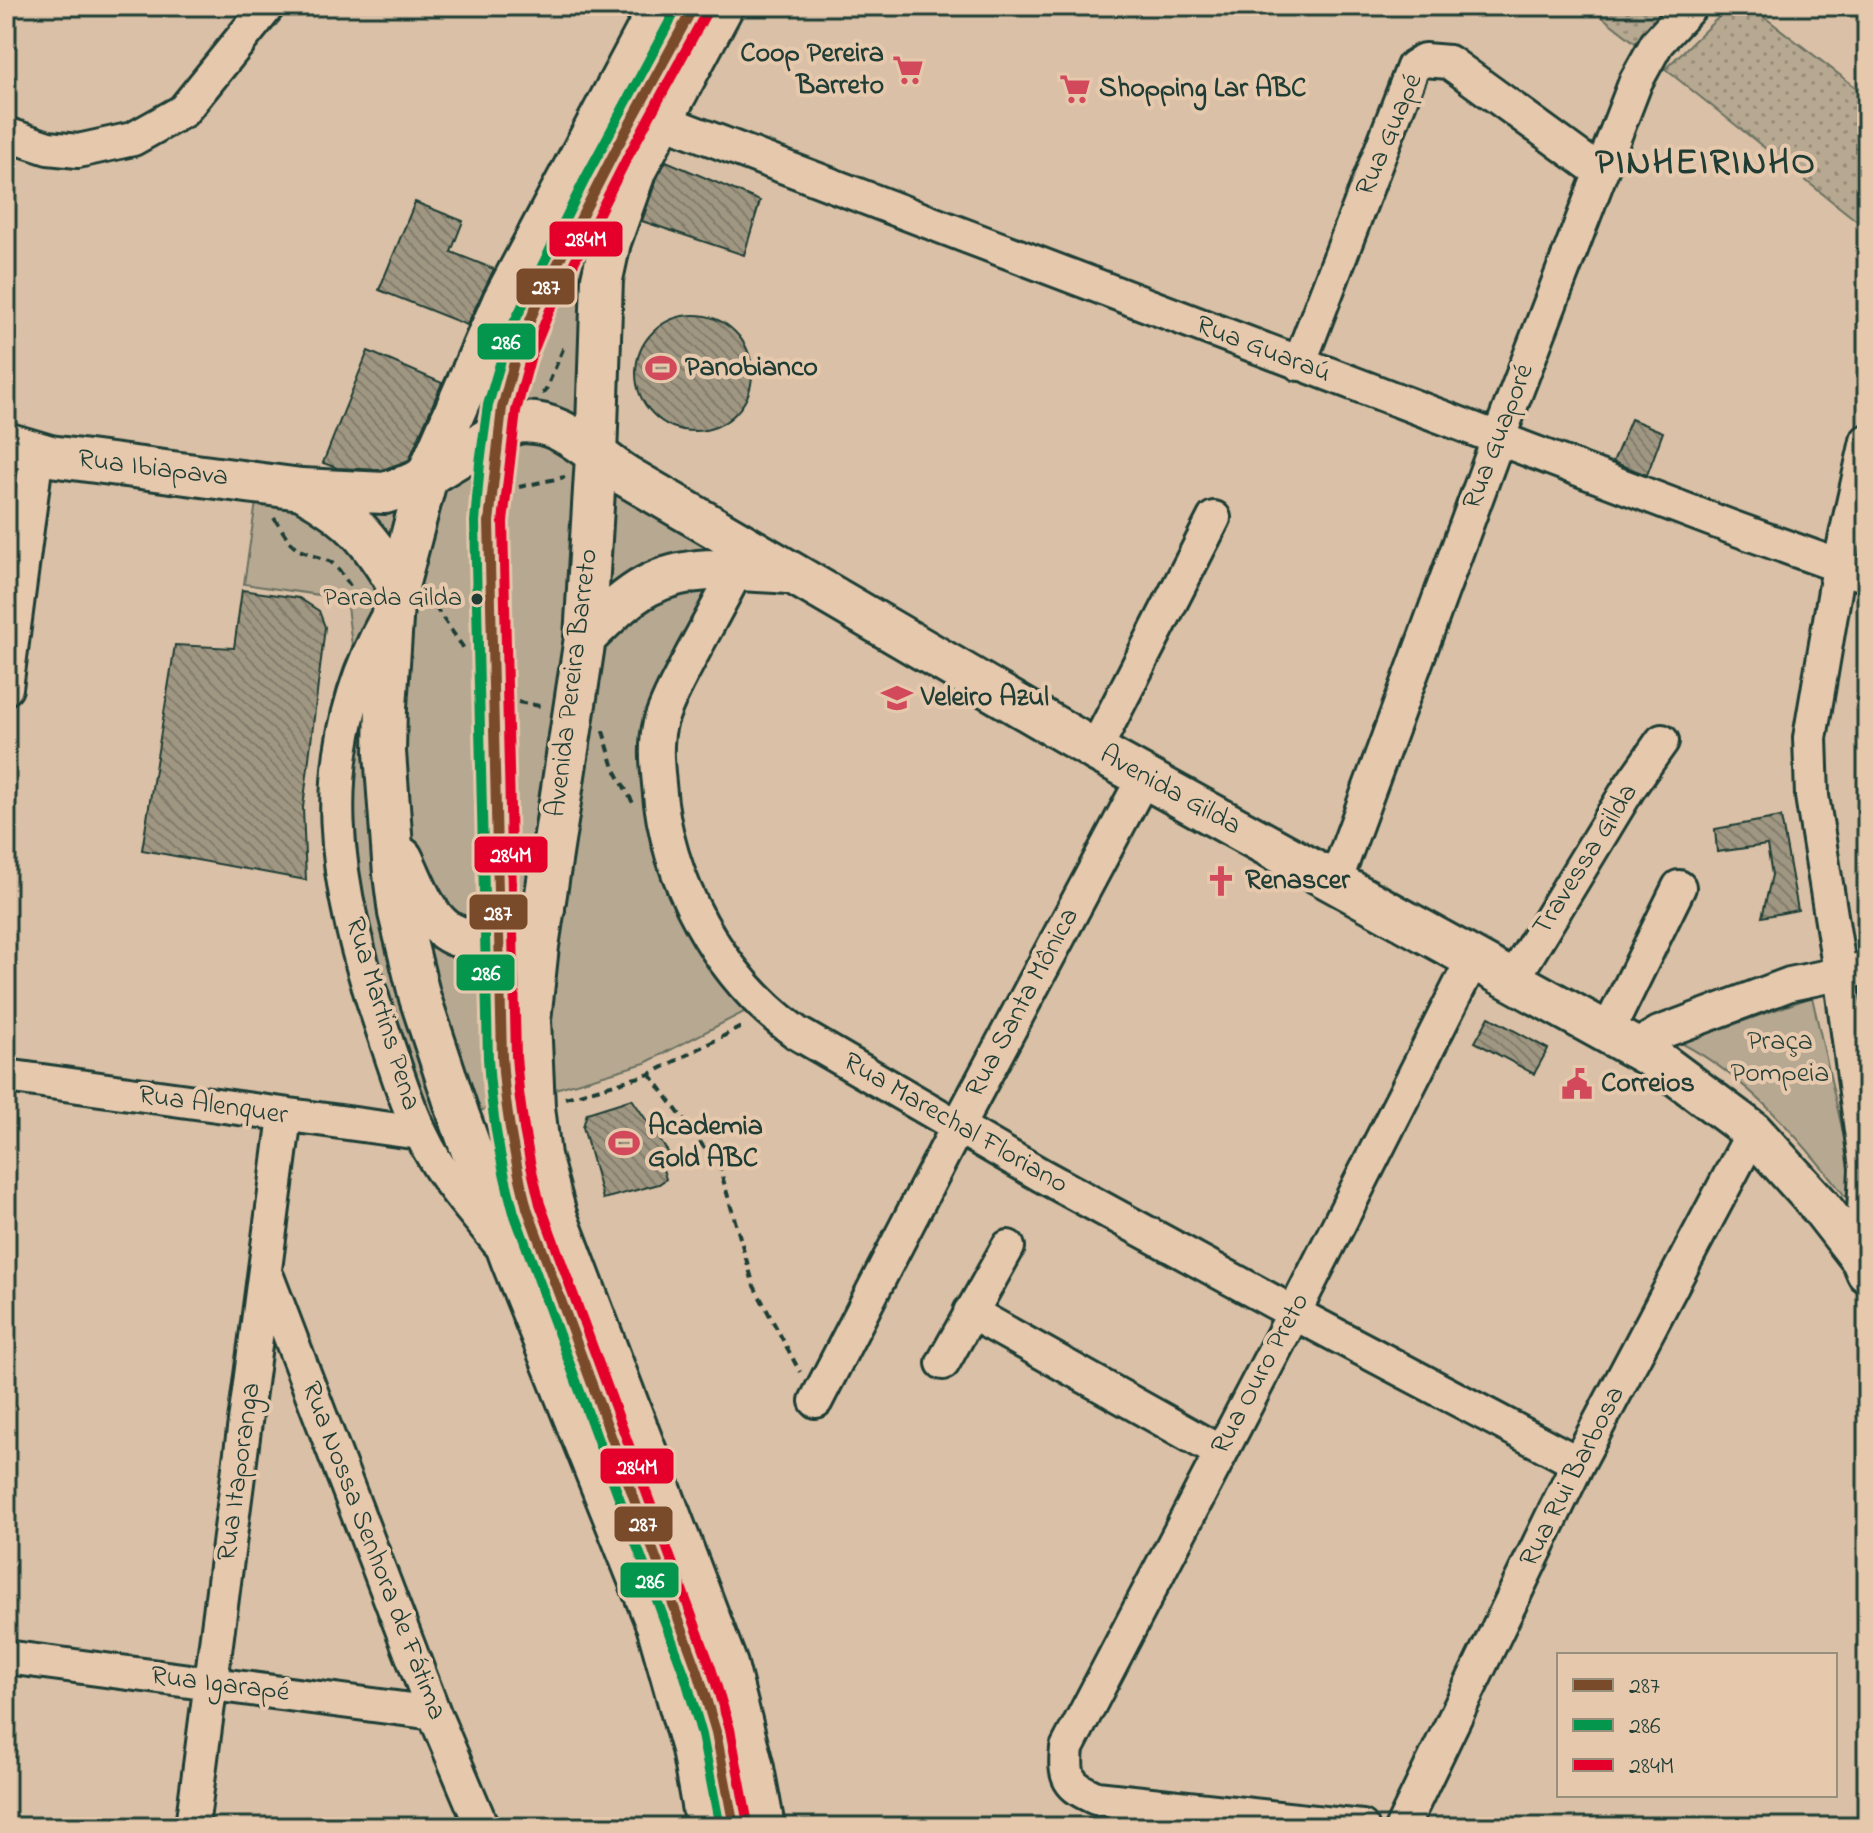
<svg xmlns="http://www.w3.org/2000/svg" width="1873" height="1833" font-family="'Indie Flower',sans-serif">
<defs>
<pattern id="grass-dots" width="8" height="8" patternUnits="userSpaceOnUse" patternTransform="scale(2)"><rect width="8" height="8" fill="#b7a891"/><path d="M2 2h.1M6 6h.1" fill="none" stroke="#948a77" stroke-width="1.8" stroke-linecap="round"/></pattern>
<pattern id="building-back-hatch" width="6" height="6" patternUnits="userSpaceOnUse" patternTransform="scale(2)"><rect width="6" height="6" fill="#a09782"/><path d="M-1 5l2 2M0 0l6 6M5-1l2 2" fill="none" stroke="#827c6b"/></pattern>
</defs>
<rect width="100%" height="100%" fill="#dac0a6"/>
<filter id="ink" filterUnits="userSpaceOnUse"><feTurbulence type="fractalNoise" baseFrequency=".0125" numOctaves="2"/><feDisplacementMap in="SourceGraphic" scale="16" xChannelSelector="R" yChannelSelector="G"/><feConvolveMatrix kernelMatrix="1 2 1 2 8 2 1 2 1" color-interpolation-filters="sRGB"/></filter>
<g filter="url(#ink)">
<path fill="url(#grass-dots)" stroke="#6b7262" stroke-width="2" d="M 1588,6 L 1669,6 L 1638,45 Z
M 1730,6 L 1750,6 L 1867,96 L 1867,229 L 1665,69 Z"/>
<path fill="#b7a891" stroke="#6b7262" stroke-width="2" d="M 559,217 L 598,238 L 584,467 L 746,559 L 642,754 L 748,1010 L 645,1063 L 479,1111 L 476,1191 L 449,1156 L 421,1100 L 364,918 L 349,818 L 359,699 L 346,599 L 244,584 L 256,502 L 387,509 Z
M 1812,997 L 1852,1172 L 1848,1200 C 1802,1141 1749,1078 1681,1043 Z"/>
<path fill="url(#building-back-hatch)" stroke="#1f3d34" stroke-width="2" d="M 666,161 L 760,201 L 744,255 L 642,221 L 657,178 Z
M 415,202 L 463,221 L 451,252 L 494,269 L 467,325 L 379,290 Z
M636 373a58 58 0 1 1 116 0a58 58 0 1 1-116 0Z
M 368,351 L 442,383 L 409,460 L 382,470 L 337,468 L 323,463 Z
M 1631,419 L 1663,432 L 1647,475 L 1613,462 Z
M 242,590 L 299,598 L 319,611 L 325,627 L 303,808 L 306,880 L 142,850 L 175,645 L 234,648 Z
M 1781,817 L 1798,910 L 1762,917 L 1772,875 L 1767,845 L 1717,852 L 1715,829 Z
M 1489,1017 L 1548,1049 L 1534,1074 L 1475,1042 Z
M 632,1099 L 672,1158 L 661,1163 L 666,1179 L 659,1184 L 603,1199 L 583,1127 L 587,1113 Z"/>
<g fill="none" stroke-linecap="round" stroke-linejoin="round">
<defs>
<path id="minor" d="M 694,6 C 651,84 608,163 568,243 C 547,284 524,327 511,371 C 497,419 492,472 489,522 L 502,1057 L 504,1096 L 514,1159 L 527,1208 L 698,1672 L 716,1732 L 734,1827
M 661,120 L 1731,527 L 1867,576
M 6,134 L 48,148 L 78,151 L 133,139 L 183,111 L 268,6
M 1299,364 L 1413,67 L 1424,60 L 1449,62 L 1600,172
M 737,570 C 722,599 706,628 691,656 C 680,678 667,699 660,723 C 655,743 657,764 659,784 C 666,880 719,977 797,1033 L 1041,1175 L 1294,1313 L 1578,1463
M 388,615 C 309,756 334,886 383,1031 C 398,1075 411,1120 435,1160 C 452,1189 477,1215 498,1242
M 6,688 L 37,453
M 1095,750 L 1214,518
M 1335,882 L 1498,439 L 1636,81 L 1657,43 L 1691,6
M 1512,981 L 1629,788 L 1662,741
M 1607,1033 L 1679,887
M 1634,1048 L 1659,1033 L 1790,984 L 1867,968
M 6,1076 L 420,1133
M 1862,1260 L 1866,1168 L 1840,972 L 1812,796 L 1810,738 L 1839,567 L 1867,441
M 268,1279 L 434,1713 L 482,1827
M 970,1312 L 1220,1452
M 943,1363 L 1008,1247
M 816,1401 L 958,1126 L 1144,777
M 6,1657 L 434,1713
M 192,1827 L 285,1116
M 1362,1827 L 1096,1798 C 1068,1786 1064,1778 1067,1748 L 1294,1313 L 1473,959
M 1402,1827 L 1578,1463 L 1753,1132"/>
<path id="major" d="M 660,6 L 503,301 L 428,473 L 393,605 L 386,707 L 385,752 L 394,874 L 399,913 L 420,998 L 459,1116 L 511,1259 L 657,1625 L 692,1749 L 706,1827
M 723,6 L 636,169 L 610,242 L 602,279 L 596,457 L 585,638 L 538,946 L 530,1020 L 534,1107 L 540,1156 L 556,1215 L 727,1665 L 753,1768 L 764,1827
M 6,443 L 50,456 L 301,489 L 385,493 L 415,483 L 515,423 C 560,416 591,454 626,476 L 1095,750 L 1655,1059 L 1753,1132 L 1820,1206 L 1862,1260 L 1867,1272
M 305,491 C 353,518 370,539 398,586
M 585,638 C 604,620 623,599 647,586 C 689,563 741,570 787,573
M 402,858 C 413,880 423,912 443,928 C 463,945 498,940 519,928 C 528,923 536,915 544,909"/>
</defs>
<use href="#minor" stroke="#1f3d34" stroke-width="38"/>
<use href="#major" stroke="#1f3d34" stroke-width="46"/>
<path stroke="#1f3d34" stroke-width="4" stroke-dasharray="8 6" stroke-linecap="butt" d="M 542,393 L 545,392 L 563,349 L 569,349
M 519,487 L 565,477
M 274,518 L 290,542 L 299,550 L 331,562 L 339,570 L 362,603
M 427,595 L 465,650
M 518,702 L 545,707
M 603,731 L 614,768 L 633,803
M 650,1074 L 720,1169 L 754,1286 L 800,1372
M 565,1098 L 650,1074 L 745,1025"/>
<use href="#minor" stroke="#e6c8ad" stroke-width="32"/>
<use href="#major" stroke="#e6c8ad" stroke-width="40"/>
<defs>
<path id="bus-1" d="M 694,6 L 614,153 L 536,306 L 516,355 L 502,408 L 489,522 L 502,1057 C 505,1109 514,1158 527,1208 L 698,1672 L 716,1732 L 734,1827"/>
<path id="bus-2" d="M 678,6 L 586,177 L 509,333 L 488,405 L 480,463 L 475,522 L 488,1058 C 491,1111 500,1162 514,1213 L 685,1676 L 702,1735 L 720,1827"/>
<path id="bus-3" d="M 706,13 L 626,160 L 549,312 L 530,359 L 516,411 L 503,522 L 516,1056 C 519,1107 527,1155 540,1204 L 711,1668 L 730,1729 L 748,1824"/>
</defs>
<use href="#bus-1" stroke="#e6c8ad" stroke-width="16"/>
<use href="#bus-2" stroke="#e6c8ad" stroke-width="16"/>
<use href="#bus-3" stroke="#e6c8ad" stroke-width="16"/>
<use href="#bus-1" stroke="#7a4b2a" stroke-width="10"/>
<use href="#bus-2" stroke="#05964d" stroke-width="10"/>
<use href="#bus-3" stroke="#e4002b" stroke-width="10"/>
</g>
</g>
<defs>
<symbol id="supermarket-bare" viewBox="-9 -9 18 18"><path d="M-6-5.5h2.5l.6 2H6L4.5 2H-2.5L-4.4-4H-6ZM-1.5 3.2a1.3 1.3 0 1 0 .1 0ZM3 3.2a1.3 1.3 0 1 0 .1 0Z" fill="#d1495b" stroke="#e6c8ad" stroke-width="2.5" paint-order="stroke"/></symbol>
<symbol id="stadium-bare" viewBox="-9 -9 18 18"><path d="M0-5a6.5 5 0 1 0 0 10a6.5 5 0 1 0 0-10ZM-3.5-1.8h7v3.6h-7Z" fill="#d1495b" stroke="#e6c8ad" stroke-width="2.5" paint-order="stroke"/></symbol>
<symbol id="school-bare" viewBox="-9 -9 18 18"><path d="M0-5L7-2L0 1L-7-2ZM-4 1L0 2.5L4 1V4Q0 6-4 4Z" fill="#d1495b" stroke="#e6c8ad" stroke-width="2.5" paint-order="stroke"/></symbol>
<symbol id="church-bare" viewBox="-9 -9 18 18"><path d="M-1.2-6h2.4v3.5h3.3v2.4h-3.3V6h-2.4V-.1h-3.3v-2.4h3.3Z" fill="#d1495b" stroke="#e6c8ad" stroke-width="2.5" paint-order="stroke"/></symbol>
<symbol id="civic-bare" viewBox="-9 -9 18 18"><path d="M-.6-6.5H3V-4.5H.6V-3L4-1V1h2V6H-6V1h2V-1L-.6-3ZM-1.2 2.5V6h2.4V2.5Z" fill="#d1495b" stroke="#e6c8ad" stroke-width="2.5" paint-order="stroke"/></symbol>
</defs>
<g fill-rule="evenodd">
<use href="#supermarket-bare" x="886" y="48" width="44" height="44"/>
<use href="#supermarket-bare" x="1053" y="67" width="44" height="44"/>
<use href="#stadium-bare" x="639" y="346" width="44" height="44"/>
<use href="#school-bare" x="875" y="676" width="44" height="44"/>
<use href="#church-bare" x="1199" y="859" width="44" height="44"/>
<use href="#civic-bare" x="1555" y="1062" width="44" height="44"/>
<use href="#stadium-bare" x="602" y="1121" width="44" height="44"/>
</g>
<circle fill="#1f3d34" stroke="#e6c8ad" stroke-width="3" cx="477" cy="599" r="7"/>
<g text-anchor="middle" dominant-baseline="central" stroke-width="8" stroke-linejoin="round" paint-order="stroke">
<g font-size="26" fill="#1f3d34" stroke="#e6c8ad" text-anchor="end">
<text x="462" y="599">Parada Gilda</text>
</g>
<g font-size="28" font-weight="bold" fill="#1f3d34" stroke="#e6c8ad" text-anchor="start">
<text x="884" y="54" text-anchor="end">Coop Pereira<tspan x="884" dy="32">Barreto</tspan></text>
<text x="1099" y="89">Shopping Lar ABC</text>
<text x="685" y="368">Panobianco</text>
<text x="921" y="698">Veleiro Azul</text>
<text x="1245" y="881">Renascer</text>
<text x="1601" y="1084">Correios</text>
<text x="648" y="1127">Academia<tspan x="648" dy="32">Gold ABC</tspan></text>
</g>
<g font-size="28" fill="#1f3d34" stroke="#e6c8ad">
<text transform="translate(1390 135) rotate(-67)">Rua Guapé</text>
<text transform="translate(1263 350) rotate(21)">Rua Guaraú</text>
<text transform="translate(1499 437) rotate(-69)">Rua Guaporé</text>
<text transform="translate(153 469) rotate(7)">Rua Ibiapava</text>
<text transform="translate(573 683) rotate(-83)">Avenida Pereira Barreto</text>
<text transform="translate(1170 791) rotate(29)">Avenida Gilda</text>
<text transform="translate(1586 860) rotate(-58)">Travessa Gilda</text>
<text transform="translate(1023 1003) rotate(-62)">Rua Santa Mônica</text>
<text transform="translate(382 1014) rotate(73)">Rua Martins Pena</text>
<text transform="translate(213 1106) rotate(8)">Rua Alenquer</text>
<text transform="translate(955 1124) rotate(30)">Rua Marechal Floriano</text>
<text transform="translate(1261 1374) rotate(-62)">Rua Ouro Preto</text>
<text transform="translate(240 1472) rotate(-82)">Rua Itaporanga</text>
<text transform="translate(1573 1477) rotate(-63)">Rua Rui Barbosa</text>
<text transform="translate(373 1551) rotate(69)">Rua Nossa Senhora de Fátima</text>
<text transform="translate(220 1685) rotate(7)">Rua Igarapé</text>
</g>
<g font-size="28" fill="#274239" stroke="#e6c8ad">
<text x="1780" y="1042">Praça<tspan x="1780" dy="32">Pompeia</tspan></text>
</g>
<g font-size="36" font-weight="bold" letter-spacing="2" fill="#1f3d34" stroke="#e6c8ad">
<text x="1706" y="164">PINHEIRINHO</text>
</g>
</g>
<g stroke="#e6c8ad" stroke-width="3">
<rect x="548" y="220" width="76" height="38" rx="8" fill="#e4002b"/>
<rect x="515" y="267" width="61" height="39" rx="8" fill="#7a4b2a"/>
<rect x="476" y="322" width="61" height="39" rx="8" fill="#05964d"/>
<rect x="473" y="835" width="76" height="39" rx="8" fill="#e4002b"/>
<rect x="468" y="893" width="61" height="38" rx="8" fill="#7a4b2a"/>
<rect x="455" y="953" width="61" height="39" rx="8" fill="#05964d"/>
<rect x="599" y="1447" width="76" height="38" rx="8" fill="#e4002b"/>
<rect x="613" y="1505" width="61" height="38" rx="8" fill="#7a4b2a"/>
<rect x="619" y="1561" width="61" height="38" rx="8" fill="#05964d"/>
</g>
<g font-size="22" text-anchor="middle" font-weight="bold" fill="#fff">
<text x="586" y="246">284M</text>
<text x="546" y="294">287</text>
<text x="506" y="349">286</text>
<text x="511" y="862">284M</text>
<text x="498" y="920">287</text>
<text x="486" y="980">286</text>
<text x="637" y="1474">284M</text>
<text x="643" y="1531">287</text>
<text x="650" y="1588">286</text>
</g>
<rect width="1873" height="1833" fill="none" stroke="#e6c8ad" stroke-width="32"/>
<rect x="16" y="16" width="1841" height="1801" fill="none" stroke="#1f3d34" stroke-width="3" filter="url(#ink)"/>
<rect x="1557" y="1653" width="280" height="144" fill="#e6c8ad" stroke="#96907d" stroke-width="2"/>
<rect x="1573" y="1679" width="40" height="12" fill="#7a4b2a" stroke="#96907d" stroke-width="2"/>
<text x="1629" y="1693" font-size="24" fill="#1f3d34">287</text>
<rect x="1573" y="1719" width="40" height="12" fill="#05964d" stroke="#96907d" stroke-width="2"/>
<text x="1629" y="1733" font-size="24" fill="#1f3d34">286</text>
<rect x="1573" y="1759" width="40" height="12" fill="#e4002b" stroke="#96907d" stroke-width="2"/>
<text x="1629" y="1773" font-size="24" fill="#1f3d34">284M</text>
</svg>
